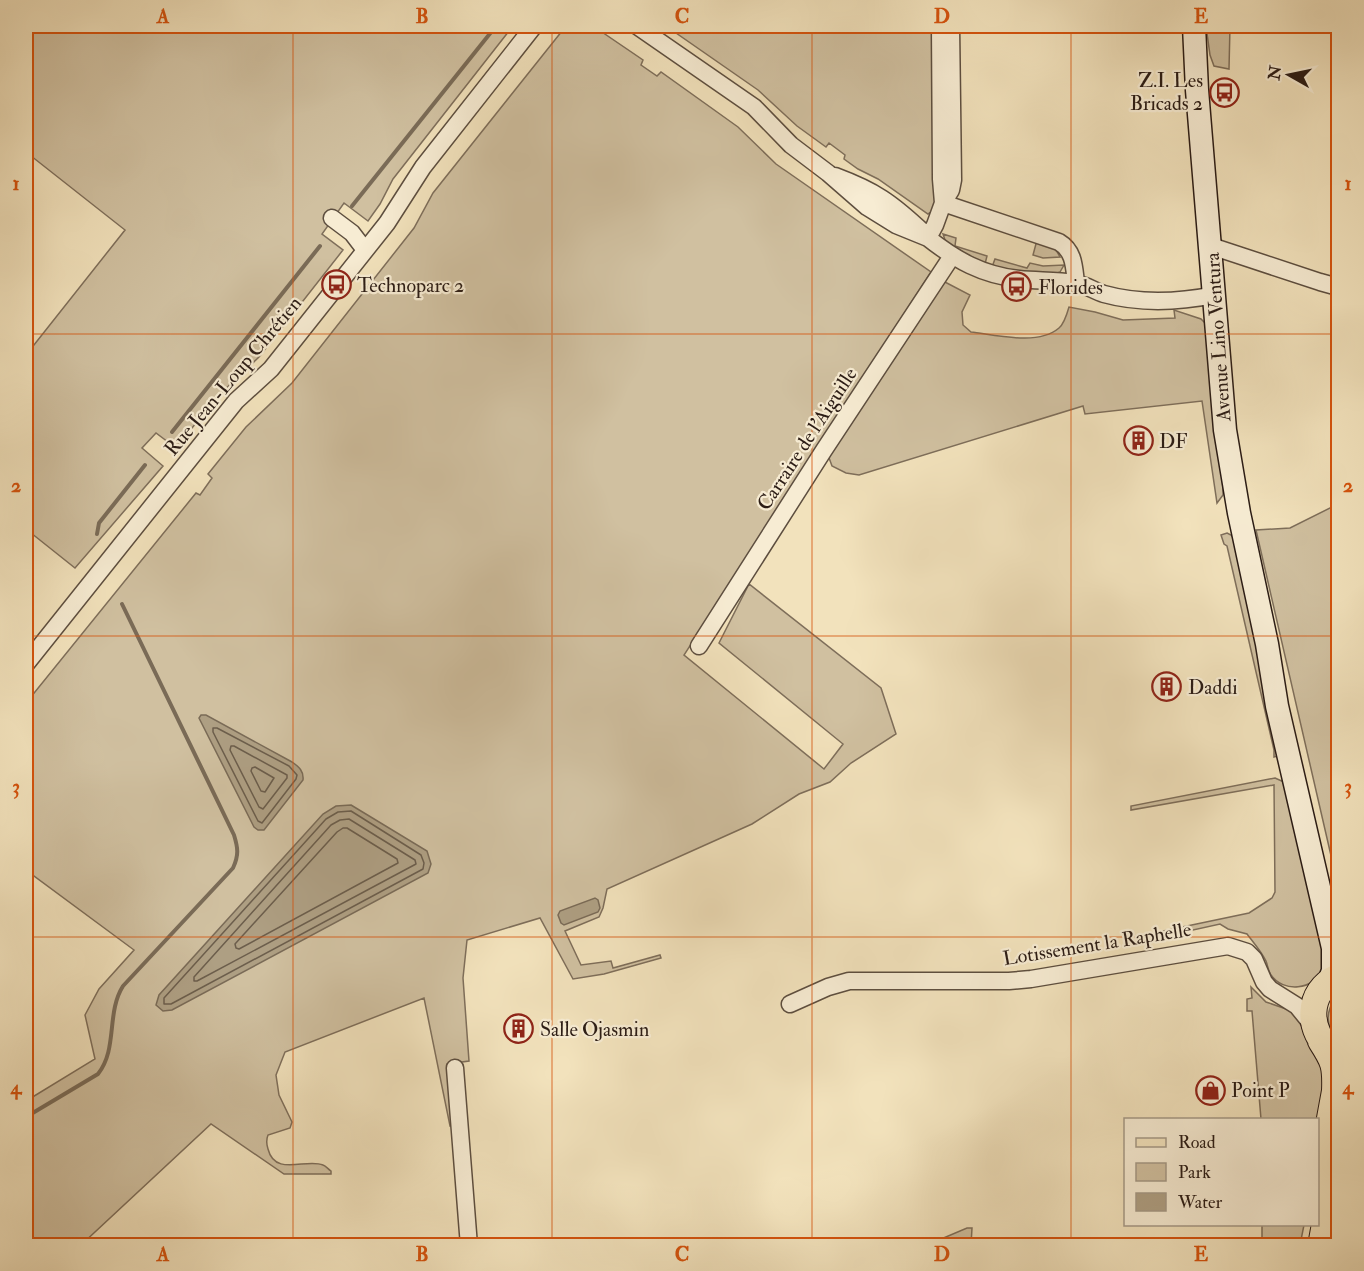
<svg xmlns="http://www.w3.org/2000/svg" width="1364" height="1271" font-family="'IM FELL Double Pica',serif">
<rect width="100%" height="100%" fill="#f2e2bc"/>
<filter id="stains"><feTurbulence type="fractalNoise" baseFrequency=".00333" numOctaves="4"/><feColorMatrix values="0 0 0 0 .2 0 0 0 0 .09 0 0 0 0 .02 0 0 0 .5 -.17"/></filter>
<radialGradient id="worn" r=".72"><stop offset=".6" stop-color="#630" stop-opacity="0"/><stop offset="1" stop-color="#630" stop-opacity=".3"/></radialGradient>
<path fill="#d0c0a0" stroke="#7e6e5a" stroke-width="1.5" d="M 26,26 L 513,26 L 393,179 L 380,204 L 368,221 L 344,203 L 322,234 L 343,250 L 259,357 L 216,398 L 176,448 L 156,433 L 142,448 L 163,466 L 75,568 L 26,529 L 26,355 L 125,230 L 26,152 Z
M 566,26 L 593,26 L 643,60 L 641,65 L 657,76 L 661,72 L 738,127 L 776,164 L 931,272 L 684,655 L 824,769 L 843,744 L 719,643 L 749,584 L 881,688 L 896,734 L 851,763 L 830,782 L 799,794 L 752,824 L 607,889 L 603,908 L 599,917 L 565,931 L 581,965 L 611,961 L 613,968 L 660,955 L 661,958 L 604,974 L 573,979 L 540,918 L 467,940 L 463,978 L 469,1061 L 447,1064 L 452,1125 L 450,1126 L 424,998 L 285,1052 L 276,1075 L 279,1095 L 292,1122 L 290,1128 L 268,1135 C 266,1140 266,1143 268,1149 C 275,1177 306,1158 323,1165 C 326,1166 328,1169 331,1171 L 331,1174 L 284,1174 L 211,1124 L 81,1245 L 33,1245 L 26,1241 L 26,1101 L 95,1059 L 85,1015 L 99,989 L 134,950 L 26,870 L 26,703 L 196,493 L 200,495 L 212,478 L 208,474 L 246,427 L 292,383 L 414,228 L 433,193 Z
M 666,26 L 935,26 L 936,203 L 933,211 L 928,214 L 878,179 L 858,169 L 844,159 L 845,155 L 829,143 L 826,147 L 797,126 L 758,90 Z
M 1206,26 L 1230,26 L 1229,69 L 1214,66 L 1210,55 Z
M 943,234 L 956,238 L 955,246 L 987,256 L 985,264 L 946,243 Z
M 1037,240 L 1055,248 L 1060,257 L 1043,258 L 1033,255 Z
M 995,259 L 1027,268 L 1030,263 L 1043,266 L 1064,265 L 1060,272 L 1055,274 L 1007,271 L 992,267 Z
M 943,281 L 970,295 L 962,312 L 963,325 L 971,332 C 996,335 1038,346 1059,328 C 1064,324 1067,314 1069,307 L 1095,312 L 1123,320 L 1175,318 L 1174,310 L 1201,319 L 1209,327 L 1223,489 L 1223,495 L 1217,503 L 1202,401 L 1085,414 L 1083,406 L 859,475 L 846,473 L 832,466 L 828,455 Z
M 1338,504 L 1338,886 L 1256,530 L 1290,528 Z
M 1227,533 L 1231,535 L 1235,540 L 1280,739 L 1278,756 L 1274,757 L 1274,750 L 1227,546 L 1224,544 L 1221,535 Z
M 1275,778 L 1284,782 L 1326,951 C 1325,956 1325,964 1323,970 C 1314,990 1283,993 1271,975 C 1268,971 1268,966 1266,961 C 1261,951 1253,942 1247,934 L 1228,929 L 1220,924 L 1166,936 L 1163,931 L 1249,913 L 1272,898 L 1275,892 L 1274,785 L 1131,810 L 1131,806 Z
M 1251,987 L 1266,1002 L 1292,1011 L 1298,1017 L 1308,1044 L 1321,1058 L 1327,1072 L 1318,1120 L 1261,1119 L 1252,1011 L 1247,1011 L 1247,999 L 1252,998 Z
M 1337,995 L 1338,996 L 1338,1039 C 1324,1025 1326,1011 1337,995 Z
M 1262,1225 L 1304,1225 L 1300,1245 L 1262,1245 Z
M 967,1228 L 972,1228 L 971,1245 L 927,1245 Z"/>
<path fill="#ae9f83" stroke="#7a6b57" stroke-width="1.5" d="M 201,715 L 206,715 L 292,762 C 299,767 304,771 303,780 L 264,830 L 258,830 L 254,827 L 199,718 Z
M 351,805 L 427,851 L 431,864 L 428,873 L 172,1010 L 163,1011 L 156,1005 L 159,995 L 323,814 L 336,806 Z
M 595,898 L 598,900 L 600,908 L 598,912 L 564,925 L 561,923 L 558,915 L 560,911 Z"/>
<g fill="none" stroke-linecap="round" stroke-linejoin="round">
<path stroke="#6c5e4c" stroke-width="1.5" d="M 213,728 L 217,728 L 289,766 L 297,775 L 296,779 L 262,823 L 258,821 L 213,732 Z
M 231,746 L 234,746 L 287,775 L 287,778 L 263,809 L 259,807 L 230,750 Z
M 255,767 L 274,778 L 265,792 L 261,791 L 251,771 L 252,768 Z
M 351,811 L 421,855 L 424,863 L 423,869 L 171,1004 L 164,1004 L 164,998 L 326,819 L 338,812 Z
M 349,819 L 415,860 L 416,864 L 197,981 L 194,981 L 194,977 L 331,825 L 340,820 Z
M 343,828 L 347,828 L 397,859 L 398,863 L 239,949 L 236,948 L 235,944 L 337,832 Z"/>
<path stroke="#7a6b57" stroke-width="4" d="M 352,206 L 496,26
M 172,432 L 320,246
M 97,534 L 99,523 L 145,465
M 26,1117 L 98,1074 C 118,1049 106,1013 123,986 L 233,868 C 239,855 238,848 234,835 L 122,604"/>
<defs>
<path id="minor" d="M 637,26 L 754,107 L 791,145 L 828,173 L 867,207 L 896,225 L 928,238
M 940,26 L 941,179 L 943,203 L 951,190 L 953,180 L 951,26
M 835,176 C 875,191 891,202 923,232
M 332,218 L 352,233 L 365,250
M 1211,246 L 1320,282 L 1338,287
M 1076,283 C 1074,266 1074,251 1059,242 L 943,203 L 935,225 L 928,238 C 956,260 982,275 1019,279 C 1037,281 1056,280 1074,283 C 1085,284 1094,291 1104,294 C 1140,304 1179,302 1215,295
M 699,646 L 824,450 L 952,256
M 26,664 L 236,401 L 271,369 L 387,223 L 423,167 L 534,26
M 790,1004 L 828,987 L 849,981 L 1009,981 L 1031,979 L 1228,946 L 1247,952 L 1254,959 L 1264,982 L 1270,989 L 1297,1006 L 1314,1027
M 455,1068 L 469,1246"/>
<path id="secondary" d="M 1194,26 L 1197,90 L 1225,430 L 1239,513 L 1267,644 L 1277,706 L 1333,948 L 1333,971 L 1328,984"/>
<path id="primary" d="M 1333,1052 C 1306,1032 1306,991 1338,977
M 1318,1184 L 1335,1091 C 1336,1066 1334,1061 1321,1041
M 1321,1246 L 1336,1163"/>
</defs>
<use href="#minor" stroke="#5d4e3f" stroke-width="19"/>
<use href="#secondary" stroke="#2b1c15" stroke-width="25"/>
<use href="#primary" stroke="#2b1c15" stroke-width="28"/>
<use href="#minor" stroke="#f7ecd3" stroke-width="16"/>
<use href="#secondary" stroke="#f7ecd3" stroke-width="22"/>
<use href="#primary" stroke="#f2e2bc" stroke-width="26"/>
</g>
<path fill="none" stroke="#d5530d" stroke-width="1.5" stroke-opacity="0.55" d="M 293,26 L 293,1246M 552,26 L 552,1246M 812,26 L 812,1246M 1071,26 L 1071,1246M 26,334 L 1338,334M 26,636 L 1338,636M 26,937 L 1338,937"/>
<defs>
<symbol id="bus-ring" viewBox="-11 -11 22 22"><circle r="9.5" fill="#f7ecd3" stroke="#8f2418" stroke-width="1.5"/><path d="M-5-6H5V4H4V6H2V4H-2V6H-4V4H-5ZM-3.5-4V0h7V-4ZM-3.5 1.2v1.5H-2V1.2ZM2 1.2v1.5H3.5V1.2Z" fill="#8f2418"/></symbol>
<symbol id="building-ring" viewBox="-11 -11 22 22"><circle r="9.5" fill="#f7ecd3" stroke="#8f2418" stroke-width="1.5"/><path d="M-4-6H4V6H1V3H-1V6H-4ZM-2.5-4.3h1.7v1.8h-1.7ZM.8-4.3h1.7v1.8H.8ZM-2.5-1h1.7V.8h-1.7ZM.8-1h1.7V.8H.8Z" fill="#8f2418"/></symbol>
<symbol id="shop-ring" viewBox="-11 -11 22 22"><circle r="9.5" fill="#f7ecd3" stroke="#8f2418" stroke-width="1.5"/><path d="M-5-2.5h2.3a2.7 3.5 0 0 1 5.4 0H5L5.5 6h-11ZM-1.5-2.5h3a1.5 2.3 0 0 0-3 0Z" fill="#8f2418"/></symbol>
</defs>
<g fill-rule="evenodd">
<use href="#bus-ring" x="1208" y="76" width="33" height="33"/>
<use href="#bus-ring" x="320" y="268" width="33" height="33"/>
<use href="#bus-ring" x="1000" y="270" width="33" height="33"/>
<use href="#building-ring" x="1122" y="424" width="33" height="33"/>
<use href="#building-ring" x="1150" y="670" width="33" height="33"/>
<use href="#building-ring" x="502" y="1012" width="33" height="33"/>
<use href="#shop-ring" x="1194" y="1074" width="33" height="33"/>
</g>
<g text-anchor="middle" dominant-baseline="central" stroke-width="4.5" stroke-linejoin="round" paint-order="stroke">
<g font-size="20" fill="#2b1c15" stroke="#f7ecd3" text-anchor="start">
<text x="1203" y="80" text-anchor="end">Z.I. Les<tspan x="1203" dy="23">Bricads 2</tspan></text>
<text x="357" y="285">Technoparc 2</text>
<text x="1038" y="287">Florides</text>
<text x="1159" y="441">DF</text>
<text x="1188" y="687">Daddi</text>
<text x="540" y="1029">Salle Ojasmin</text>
<text x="1231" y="1090">Point P</text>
</g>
<g font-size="20" fill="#2b1c15" stroke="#f7ecd3">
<text transform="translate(1218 337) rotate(-94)">Avenue Lino Ventura</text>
<text transform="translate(233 376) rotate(-50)">Rue Jean-Loup Chrétien</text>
<text transform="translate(807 439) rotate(-57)">Carraire de l'Aiguille</text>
<text transform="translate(1097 944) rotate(-9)">Lotissement la Raphelle</text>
</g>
</g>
<rect width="1364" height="1271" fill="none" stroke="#f2e2bc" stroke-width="66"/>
<rect x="1124" y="1118" width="195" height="108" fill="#f7ecd3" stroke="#a59987" stroke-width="1.5"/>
<rect x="1136" y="1138" width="30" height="9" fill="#f2e2bc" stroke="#a59987" stroke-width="1.5"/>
<text x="1178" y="1148" font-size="18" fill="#2b1c15">Road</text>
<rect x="1136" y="1163" width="30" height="18" fill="#d0c0a0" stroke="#a59987" stroke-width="1.5"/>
<text x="1178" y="1178" font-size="18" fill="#2b1c15">Park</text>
<rect x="1136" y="1193" width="30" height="18" fill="#ae9f83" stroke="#a59987" stroke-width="1.5"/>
<text x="1178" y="1208" font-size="18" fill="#2b1c15">Water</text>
<g transform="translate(1289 75) rotate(279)" stroke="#f7ecd3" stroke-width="4.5" paint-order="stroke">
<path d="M0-4.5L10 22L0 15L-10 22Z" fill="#2b1c15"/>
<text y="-9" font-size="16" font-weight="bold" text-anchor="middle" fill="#2b1c15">N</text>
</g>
<rect x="33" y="33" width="1298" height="1205" fill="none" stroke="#d5530d" stroke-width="2"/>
<g font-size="20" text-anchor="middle" font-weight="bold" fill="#d5530d">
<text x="163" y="23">A</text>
<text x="422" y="23">B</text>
<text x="682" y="23">C</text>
<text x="942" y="23">D</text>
<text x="1201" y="23">E</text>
<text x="16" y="190">1</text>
<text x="1348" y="190">1</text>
<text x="16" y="492">2</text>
<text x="1348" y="492">2</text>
<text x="16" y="793">3</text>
<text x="1348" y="793">3</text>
<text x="16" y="1094">4</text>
<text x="1348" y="1094">4</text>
<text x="163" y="1261">A</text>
<text x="422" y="1261">B</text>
<text x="682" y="1261">C</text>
<text x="942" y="1261">D</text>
<text x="1201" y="1261">E</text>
</g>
<rect width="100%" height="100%" filter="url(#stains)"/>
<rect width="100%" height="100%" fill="url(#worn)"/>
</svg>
